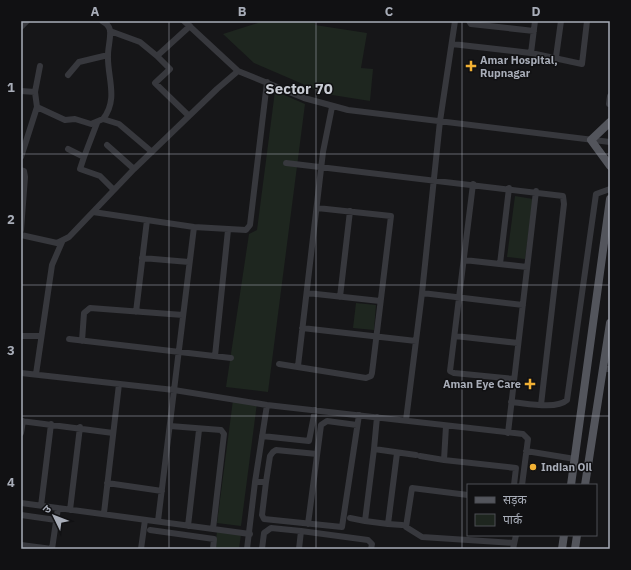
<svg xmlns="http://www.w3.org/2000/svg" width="631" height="570" font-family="'IBM Plex Sans','Noto Sans Devanagari',sans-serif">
<rect width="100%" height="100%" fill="#161618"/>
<path fill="#1e261f" d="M 264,21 L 315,21 L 315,25 L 367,33 L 361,68 L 373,69 L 370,101 L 326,94 L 254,63 L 223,34 Z
M 275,91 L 305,104 L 268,392 L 226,387 L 249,234 L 257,230 Z
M 515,196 L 533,199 L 525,259 L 507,257 Z
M 356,303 L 376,305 L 374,330 L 353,328 Z
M 233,400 L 257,403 L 241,526 L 217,523 Z
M 217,531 L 241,534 L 239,549 L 215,549 Z"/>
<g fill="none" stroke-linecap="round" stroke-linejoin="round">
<path stroke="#37383d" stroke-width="6" d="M 184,21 L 238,71
M 469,21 L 471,24 L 534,31
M 21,27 L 27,21
M 110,31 L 140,42 L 157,56
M 452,44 L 531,53 L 582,64 L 587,21
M 531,53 L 535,21
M 556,57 L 561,21
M 68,75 L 79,62 L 108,55
M 21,91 L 35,92 L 37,107 L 65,120 L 75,119 L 91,124 L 103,119 C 119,99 107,77 108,55 C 108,47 111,38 110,30 C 109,26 106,23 102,21
M 35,92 L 40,66
M 609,104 L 610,96
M 189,116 L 155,83 L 170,69 L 157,56 L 190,26
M 103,119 L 119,124 L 152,152
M 107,145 L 134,169
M 68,149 L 84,157 L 80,169 L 100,176 L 114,190
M 21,157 L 37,107
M 84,157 L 97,123
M 286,163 L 563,196 L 564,204 L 541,405
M 21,170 L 24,171 L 25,177 L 21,230
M 473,184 L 450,371 L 454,373 L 514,379
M 93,212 L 194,227 L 246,230 L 250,225 L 267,82
M 21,235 L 57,243 L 69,237 L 134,169 L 217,89 L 238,71 L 304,98 L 348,110 L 610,142
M 142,258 L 189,262
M 464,260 L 527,267
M 500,264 L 509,188
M 307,293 L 380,301
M 422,293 L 523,305
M 340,297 L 350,211
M 136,312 L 147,220
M 302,328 L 416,341
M 21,336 L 40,336
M 455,336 L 518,343
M 69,339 L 231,358
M 82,341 L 84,313 L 90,308 L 183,315
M 215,356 L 228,230
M 279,364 L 366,378 L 371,376 L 372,373 L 391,216 L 317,208
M 298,366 L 323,152 L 332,107
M 604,369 L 610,369
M 21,373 L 174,390 L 267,405 L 523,434 L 528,439 L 522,485
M 36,374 L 52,265 L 62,242
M 511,402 C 525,403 556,410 567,400 L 596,194 L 610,189
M 377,417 L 374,449 L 416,455
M 406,420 L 422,293 L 440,121 L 455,21
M 21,421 L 113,433
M 170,426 L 221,430 L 224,434 L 213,529
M 446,426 L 444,460 L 516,468 L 514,485
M 21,433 L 23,421
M 508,433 L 536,191
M 262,436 L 309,441 L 315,410
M 374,449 L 365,521 L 388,524 L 397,453
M 526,451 L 575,459
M 420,456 L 444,460
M 255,482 L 266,482 L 262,515 L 264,519 L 342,527 L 359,415
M 266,482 L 270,456 L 273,452 L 276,450 L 317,454
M 107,483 L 162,491
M 468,495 L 412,488 L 406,527 L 422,537 L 514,543
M 21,503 L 250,534
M 41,506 L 51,424
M 70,510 L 80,427
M 104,513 L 119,384
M 21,515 L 56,520
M 350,518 L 365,521
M 158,521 L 194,227
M 308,524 L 321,425 L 327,421 L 357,425
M 388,524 L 402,525
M 188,526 L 199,430
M 150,530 L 214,539 L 213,549
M 21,545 L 52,549 L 58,508
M 141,549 L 145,520
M 247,549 L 255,482 L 267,405
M 262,549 L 264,533 L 271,528 L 301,531 L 368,540 L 372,544 L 371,549
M 299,549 L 301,531
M 513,549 L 516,535"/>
<path stroke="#53555c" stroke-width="8" d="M 610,122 L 591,140 L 610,166
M 571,485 L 610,199
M 585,485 L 610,323
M 562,549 L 564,535
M 575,549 L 577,535"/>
</g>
<path fill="none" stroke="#a8adb8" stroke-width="1" stroke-opacity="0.55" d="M 169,21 L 169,549M 316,21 L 316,549M 462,21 L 462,549M 21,154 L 610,154M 21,285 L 610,285M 21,416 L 610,416"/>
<g fill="#f2b134" stroke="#111113" stroke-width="1.5">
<path d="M469 60h4v4h4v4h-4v4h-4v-4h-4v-4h4z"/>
<path d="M528 378h4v4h4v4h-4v4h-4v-4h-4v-4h4z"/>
<circle cx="533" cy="467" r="4"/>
</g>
<g text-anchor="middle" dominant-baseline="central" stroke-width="3" stroke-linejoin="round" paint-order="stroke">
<g font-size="11" font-weight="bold" fill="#a8adb8" stroke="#111113" text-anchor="start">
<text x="480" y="60">Amar Hospital,<tspan x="480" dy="13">Rupnagar</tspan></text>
<text x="521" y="384" text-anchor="end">Aman Eye Care</text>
<text x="541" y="467">Indian Oil</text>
</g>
<g font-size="15" font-weight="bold" fill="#c9ccd4" stroke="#111113">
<text x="299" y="88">Sector 70</text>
</g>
</g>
<rect width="631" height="570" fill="none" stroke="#111113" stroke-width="44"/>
<rect x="467" y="484" width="130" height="52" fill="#111113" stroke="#4d4f55"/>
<rect x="475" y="497" width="20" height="6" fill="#53555c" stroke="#4d4f55"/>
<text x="503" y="504" font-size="12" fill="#a8adb8">सड़क</text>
<rect x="475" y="514" width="20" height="12" fill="#1e261f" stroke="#4d4f55"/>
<text x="503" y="524" font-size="12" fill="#a8adb8">पार्क</text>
<g transform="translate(54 516) rotate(313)" stroke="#111113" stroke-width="3" paint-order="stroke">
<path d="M0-3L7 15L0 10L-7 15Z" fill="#a8adb8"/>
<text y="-6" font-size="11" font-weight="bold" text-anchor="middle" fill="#a8adb8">उ</text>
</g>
<rect x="22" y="22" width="587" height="526" fill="none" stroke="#a8adb8" stroke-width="1.5"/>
<g font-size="13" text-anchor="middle" font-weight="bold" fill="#a8adb8">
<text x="95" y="16">A</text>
<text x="242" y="16">B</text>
<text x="389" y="16">C</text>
<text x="536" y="16">D</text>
<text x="11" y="92">1</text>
<text x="11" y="224">2</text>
<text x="11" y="355">3</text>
<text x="11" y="487">4</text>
</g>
</svg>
